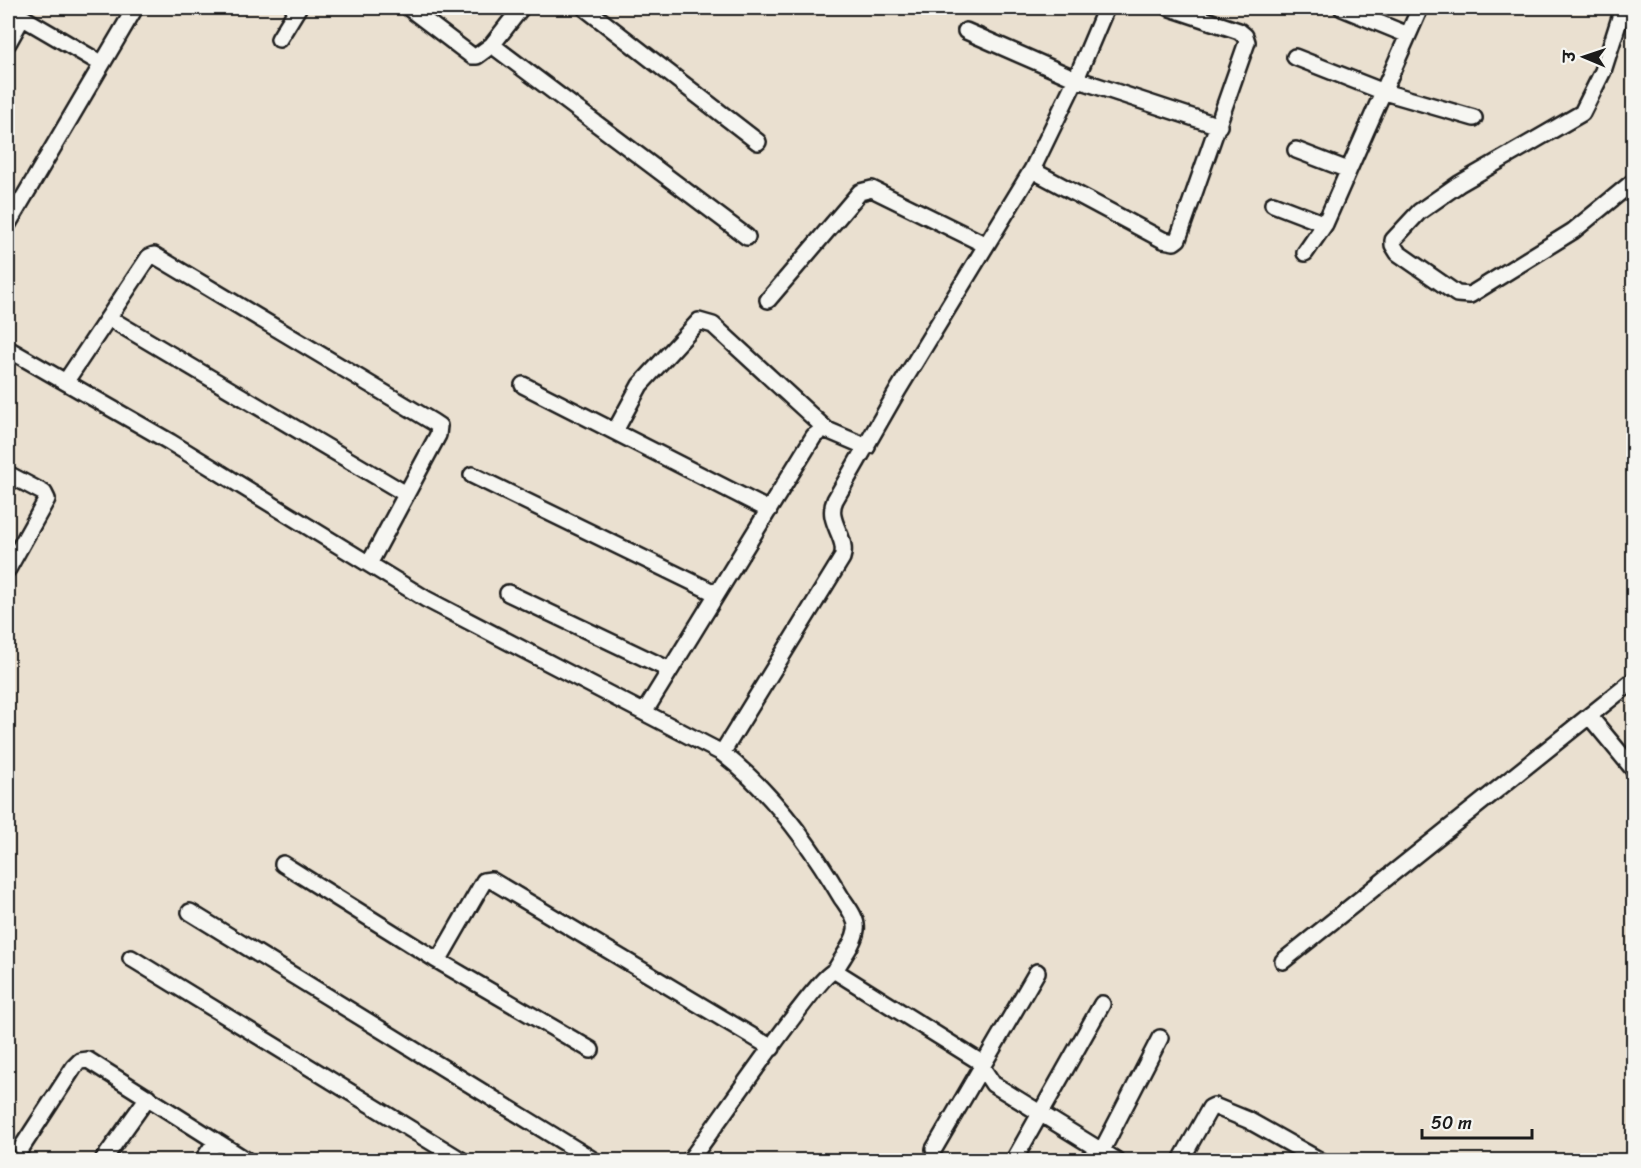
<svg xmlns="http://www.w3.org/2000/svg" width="1641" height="1168" font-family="Sriracha,'Playpen Sans Deva',sans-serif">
<rect width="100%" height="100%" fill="#eae0d0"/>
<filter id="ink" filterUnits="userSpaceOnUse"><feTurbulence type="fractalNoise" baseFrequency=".0167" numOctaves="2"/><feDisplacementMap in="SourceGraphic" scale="12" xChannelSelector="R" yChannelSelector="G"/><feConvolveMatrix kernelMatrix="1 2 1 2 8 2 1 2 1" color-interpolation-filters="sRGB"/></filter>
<g filter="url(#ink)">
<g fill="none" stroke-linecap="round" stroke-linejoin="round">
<defs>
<path id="minor" d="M 409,8 L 472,56 L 477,56 L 492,45 L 521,8
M 585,8 L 758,142
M 1342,8 L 1408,35
M 1623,8 L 1603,71 L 1582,113 L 1459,184 L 1419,212 L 1393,240 L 1393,245 L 1398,253 L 1457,294 L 1470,295 L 1573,231 L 1634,181
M 8,9 L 102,64
M 966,31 L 1076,79 L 1219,126
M 279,39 L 298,8
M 8,43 L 22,18
M 492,45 L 747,237
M 1295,57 L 1384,92 L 1474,118
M 1296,150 L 1348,170
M 1032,170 L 1163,240 L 1174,242 L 1178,239 L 1247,42 L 1245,36 L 1239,31 L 1170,8
M 1273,204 L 1325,224
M 8,224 L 135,8
M 1305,253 L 1325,224 L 1420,8
M 768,300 L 860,192 L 872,189 L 986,245
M 109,318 L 406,494
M 8,349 L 170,442 L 426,599 L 722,753 C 771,791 810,844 841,897 C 847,906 858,919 856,930 C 854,944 841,959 835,971
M 66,381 L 149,257 L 154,255 L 433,422 L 439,426 L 438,435 L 369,564
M 523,385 L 769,510
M 615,431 L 640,385 L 699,321 L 713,325 L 827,430
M 8,474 L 44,493 L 47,499 L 8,569
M 472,475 L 717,594
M 508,593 L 670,670
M 645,711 L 814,436 L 822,430 L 827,430 L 867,447
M 1590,717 L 1634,770
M 722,753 L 842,558 C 849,537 825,522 835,500 L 898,390 L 1032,170 L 1076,79 L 1106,8
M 283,864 L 435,959 L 442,954 L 484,881 L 491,880 L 772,1048
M 190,912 L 593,1160
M 131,958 L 461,1160
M 435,959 L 591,1050
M 1283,961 L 1634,680
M 22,1147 L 74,1067 L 80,1061 L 88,1060 L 246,1160
M 934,1149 L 1037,972
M 103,1160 L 148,1097
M 203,1160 L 216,1141
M 690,1160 C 709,1136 819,973 835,971 L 977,1060 L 993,1084 L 1116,1160
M 1014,1160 L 1102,1004
M 1097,1160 L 1160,1038
M 1181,1160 L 1210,1108 L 1214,1106 L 1248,1120 L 1319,1160"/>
</defs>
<use href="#minor" stroke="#1c1c1c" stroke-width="20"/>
<use href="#minor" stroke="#f6f6f2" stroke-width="15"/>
</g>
</g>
<rect width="1641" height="1168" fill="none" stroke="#f6f6f2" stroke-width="30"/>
<rect x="15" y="15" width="1611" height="1138" fill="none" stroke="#1c1c1c" stroke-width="2" filter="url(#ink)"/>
<g transform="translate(1584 57) rotate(272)" stroke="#f6f6f2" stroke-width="4.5" paint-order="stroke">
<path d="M0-4.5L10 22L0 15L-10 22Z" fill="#1c1c1c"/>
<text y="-9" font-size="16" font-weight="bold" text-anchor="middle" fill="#1c1c1c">उ</text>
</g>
<path d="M1422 1129v9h110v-9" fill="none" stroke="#1c1c1c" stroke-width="3"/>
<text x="1431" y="1129" font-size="18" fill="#1c1c1c" stroke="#f6f6f2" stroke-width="4.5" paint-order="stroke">50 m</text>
</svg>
